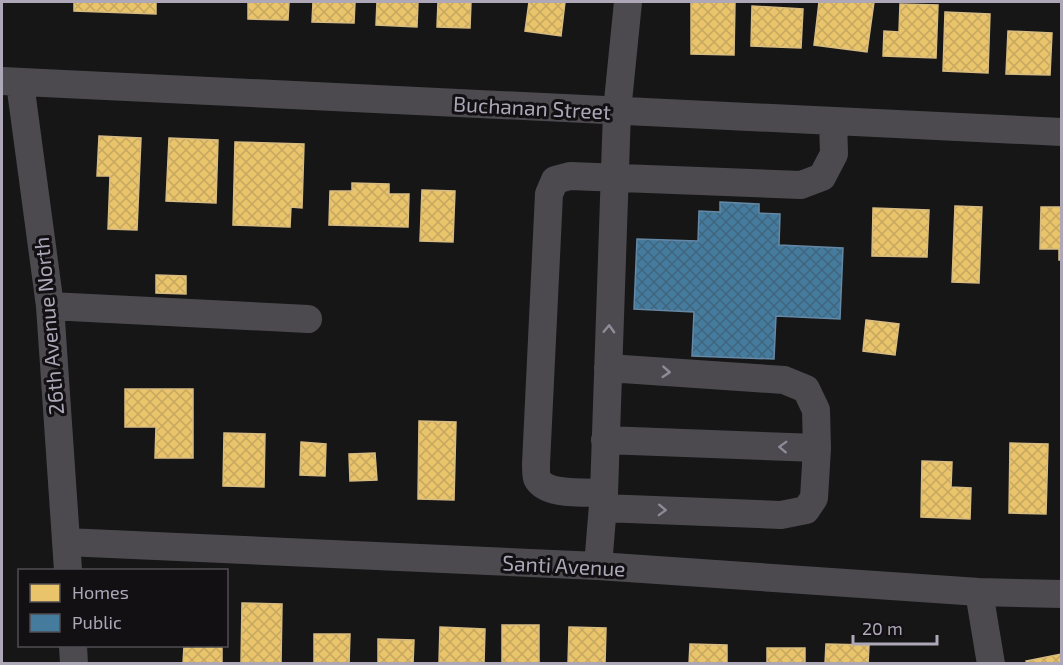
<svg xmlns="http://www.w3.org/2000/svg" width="1063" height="665" font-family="'Exo 2',sans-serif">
<defs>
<pattern id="homes-cross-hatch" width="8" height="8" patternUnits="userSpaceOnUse" patternTransform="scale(1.5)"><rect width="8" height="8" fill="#e9c46a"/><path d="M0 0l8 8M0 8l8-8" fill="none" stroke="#c5a760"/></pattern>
<pattern id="public-cross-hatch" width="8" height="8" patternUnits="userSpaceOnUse" patternTransform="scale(1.5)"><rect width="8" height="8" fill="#457b9d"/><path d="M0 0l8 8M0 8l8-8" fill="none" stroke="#40657e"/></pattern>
</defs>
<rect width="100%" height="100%" fill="#161616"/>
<path fill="url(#homes-cross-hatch)" stroke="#d7bb81" stroke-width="1.5" d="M 74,2 L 156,2 L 156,14 L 74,11 Z
M 248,2 L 289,2 L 288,20 L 248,19 Z
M 313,2 L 355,2 L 354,23 L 312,22 Z
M 377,2 L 418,2 L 417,27 L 376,25 Z
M 438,2 L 471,2 L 470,28 L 437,27 Z
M 529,2 L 565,2 L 561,36 L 525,31 Z
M 691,2 L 735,2 L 734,55 L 691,54 Z
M 819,2 L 874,2 L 867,52 L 814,45 Z
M 900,4 L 938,5 L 936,58 L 883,56 L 884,31 L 899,32 Z
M 752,6 L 803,9 L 801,48 L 751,46 Z
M 945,12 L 990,14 L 988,73 L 943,71 Z
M 1008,31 L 1052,33 L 1050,75 L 1006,74 Z
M 99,136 L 141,138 L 137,230 L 108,229 L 110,176 L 97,176 Z
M 169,138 L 218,140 L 216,203 L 166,201 Z
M 235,142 L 304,144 L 302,208 L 291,207 L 290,227 L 233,225 Z
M 352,183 L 389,184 L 389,194 L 409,194 L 408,227 L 329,225 L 330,191 L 352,191 Z
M 422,190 L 455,191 L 453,242 L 420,241 Z
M 955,206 L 982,207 L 979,283 L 952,282 Z
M 1041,207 L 1062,207 L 1062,260 L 1059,260 L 1059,249 L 1040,249 Z
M 873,208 L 929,210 L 927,257 L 872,256 Z
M 156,275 L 186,276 L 186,294 L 156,293 Z
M 866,320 L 899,324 L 895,355 L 863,351 Z
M 125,389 L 193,389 L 193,458 L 155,458 L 156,427 L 125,427 Z
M 419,421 L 456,422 L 454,500 L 418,499 Z
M 224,433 L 265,434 L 264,487 L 223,486 Z
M 301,442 L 326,444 L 325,476 L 300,475 Z
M 1010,443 L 1048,444 L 1046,514 L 1009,513 Z
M 375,453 L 377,480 L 350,481 L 349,454 Z
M 922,461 L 952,462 L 951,487 L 971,488 L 970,519 L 921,517 Z
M 242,603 L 282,604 L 281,664 L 241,664 Z
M 502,625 L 539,625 L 539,664 L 502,664 Z
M 440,627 L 485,629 L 484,663 L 439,662 Z
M 569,627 L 606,628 L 605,664 L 568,664 Z
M 314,634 L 350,634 L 349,664 L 314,664 Z
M 378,639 L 414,640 L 413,664 L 378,664 Z
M 690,644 L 727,645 L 727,664 L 689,664 Z
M 826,644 L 869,645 L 868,664 L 825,664 Z
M 184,646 L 222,646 L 222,664 L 183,664 Z
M 767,648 L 805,648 L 805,664 L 767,664 Z
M 1062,654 L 1062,664 L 1027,664 L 1026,661 Z"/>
<path fill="url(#public-cross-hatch)" stroke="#6488a5" stroke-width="1.5" d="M 720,202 L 759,204 L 759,213 L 780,214 L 779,245 L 843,248 L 840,319 L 776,316 L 774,359 L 692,356 L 694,312 L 634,309 L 637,239 L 698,241 L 699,211 L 720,212 Z"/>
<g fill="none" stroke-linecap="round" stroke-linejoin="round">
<path stroke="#4c4a4f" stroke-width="28" d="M 2,81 L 1062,132
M 20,83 L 50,306 L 68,570
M 50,306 L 308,319
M 605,440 L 817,448 L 816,410 L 806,389 L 784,380 L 608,368
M 604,493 C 587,492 545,496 537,478 C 536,475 536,468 536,464 L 549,194 L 555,180 L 570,176 L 801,185 L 822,177 L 834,154 L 833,121
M 603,508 L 781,515 L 806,510 L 814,498 L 817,448
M 66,542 L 598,566 L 979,592 L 1062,594
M 598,566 L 604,493 L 617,111 L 628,2
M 979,592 L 991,664
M 73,646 L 74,664"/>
</g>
<defs><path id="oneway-chevron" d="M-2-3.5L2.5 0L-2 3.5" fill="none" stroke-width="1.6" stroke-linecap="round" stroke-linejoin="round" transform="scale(1.5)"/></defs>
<g stroke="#908b98">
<use href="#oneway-chevron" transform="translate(609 329) rotate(-88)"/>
<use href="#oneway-chevron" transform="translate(666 372) rotate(4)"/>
<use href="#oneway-chevron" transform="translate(783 447) rotate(-178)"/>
<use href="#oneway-chevron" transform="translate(662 510) rotate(2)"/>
</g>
<g text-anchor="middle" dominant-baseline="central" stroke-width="6" stroke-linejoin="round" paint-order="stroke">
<g font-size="21" fill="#ada7b8" stroke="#121012">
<text transform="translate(532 107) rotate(3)">Buchanan Street</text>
<text transform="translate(48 326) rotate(-95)">26th Avenue North</text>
<text transform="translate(564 565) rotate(3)">Santi Avenue</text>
</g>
</g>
<rect width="1063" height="665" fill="none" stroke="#ada7b8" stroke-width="6"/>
<rect x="18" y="569" width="210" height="78" fill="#121012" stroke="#504c54" stroke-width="1.5"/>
<rect x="30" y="584" width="30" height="18" fill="#e9c46a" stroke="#504c54" stroke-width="1.5"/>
<text x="72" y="599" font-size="18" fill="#ada7b8">Homes</text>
<rect x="30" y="614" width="30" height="18" fill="#457b9d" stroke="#504c54" stroke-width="1.5"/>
<text x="72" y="629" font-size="18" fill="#ada7b8">Public</text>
<path d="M853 635v9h84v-9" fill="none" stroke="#ada7b8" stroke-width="3"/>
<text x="862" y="635" font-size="18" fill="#ada7b8" stroke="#121012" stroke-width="4.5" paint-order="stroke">20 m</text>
</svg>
